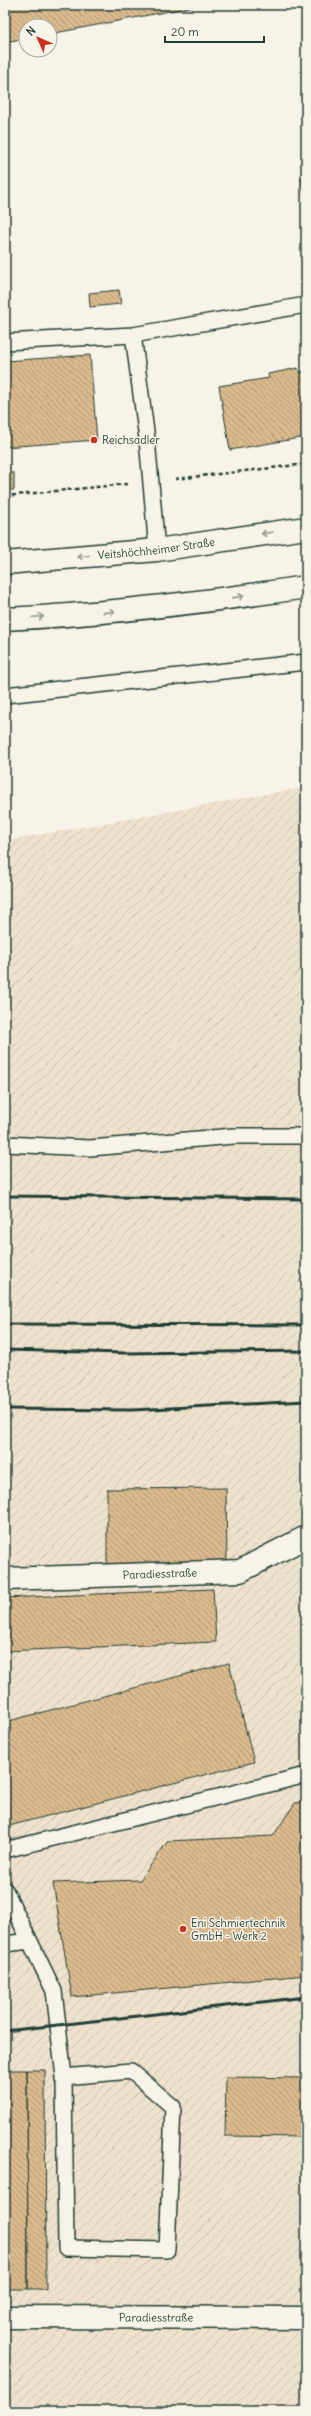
<svg xmlns="http://www.w3.org/2000/svg" width="311" height="2416" font-family="Delius,sans-serif">
<defs>
<pattern id="industrial-furrows" width="10" height="10" patternUnits="userSpaceOnUse"><rect width="10" height="10" fill="#efe2cd"/><path d="M-1 1l2-2M0 10L10 0M9 11l2-2" fill="none" stroke="#ccc3b1"/></pattern>
<pattern id="building-back-hatch" width="6" height="6" patternUnits="userSpaceOnUse"><rect width="6" height="6" fill="#dbba8d"/><path d="M-1 5l2 2M0 0l6 6M5-1l2 2" fill="none" stroke="#b19874"/></pattern>
</defs>
<rect width="100%" height="100%" fill="#f7f3e8"/>
<filter id="ink" filterUnits="userSpaceOnUse"><feTurbulence type="fractalNoise" baseFrequency=".025" numOctaves="2"/><feDisplacementMap in="SourceGraphic" scale="8" xChannelSelector="R" yChannelSelector="G"/><feConvolveMatrix kernelMatrix="1 2 1 2 8 2 1 2 1" color-interpolation-filters="sRGB"/></filter>
<g filter="url(#ink)">
<path fill="url(#industrial-furrows)" d="M 306,787 L 306,2411 L 5,2411 L 5,841 Z"/>
<path fill="url(#building-back-hatch)" stroke="#1f3d34" d="M 5,5 L 201,5 L 50,34 L 50,26 L 26,26 L 26,38 L 5,42 Z
M 306,177 L 306,206 L 301,178 Z
M 119,290 L 121,304 L 90,307 L 89,293 Z
M 90,355 L 97,440 L 5,447 L 5,361 Z
M 298,368 L 299,372 L 306,371 L 306,437 L 230,450 L 219,386 L 269,378 L 268,374 Z
M 5,473 L 14,473 L 14,490 L 5,490 Z
M 226,1488 L 227,1563 L 107,1564 L 107,1489 Z
M 213,1589 L 216,1642 L 5,1651 L 5,1598 Z
M 229,1663 L 254,1762 L 5,1827 L 5,1722 Z
M 306,1802 L 306,1975 L 72,1997 L 53,1883 L 140,1880 L 168,1841 L 273,1836 L 295,1803 Z
M 5,2070 L 27,2070 L 28,2289 L 5,2289 Z
M 27,2070 L 45,2070 L 46,2289 L 28,2289 Z
M 226,2077 L 306,2078 L 306,2137 L 225,2136 Z"/>
<g fill="none" stroke-linecap="round" stroke-linejoin="round">
<defs>
<path id="lane" d="M 133,335 L 147,439 L 157,550
M 5,342 L 133,335 L 306,305
M 5,695 L 306,662
M 5,1144 L 90,1148 L 234,1136 L 306,1136
M 5,1850 L 306,1775
M 5,1890 L 54,1991 L 64,2077 L 66,2248 L 167,2250 L 173,2107 L 131,2071 L 64,2077
M 5,1944 L 30,1941"/>
<g id="street">
<path id="s1" d="M 5,1579 L 240,1571 L 306,1537"/>
</g>
<g id="secondary">
<path id="s2" d="M 5,2317 L 306,2318"/>
</g>
<g id="highway">
<path id="s3" d="M 5,563 L 157,550 L 306,528"/>
<path d="M 5,619 C 106,614 206,602 306,587"/>
</g>
</defs>
<use href="#lane" stroke="#1f3d34" stroke-width="18"/>
<use href="#street" stroke="#1f3d34" stroke-width="25"/>
<use href="#secondary" stroke="#1f3d34" stroke-width="25"/>
<use href="#highway" stroke="#1f3d34" stroke-width="25"/>
<path stroke="#1f3d34" stroke-width="2.5" stroke-dasharray="4 3" stroke-linecap="butt" d="M 175,479 L 306,464
M 5,496 L 127,484"/>
<use href="#lane" stroke="#f7f3e8" stroke-width="15"/>
<use href="#street" stroke="#f7f3e8" stroke-width="22"/>
<use href="#secondary" stroke="#f7f3e8" stroke-width="22"/>
<use href="#highway" stroke="#f7f3e8" stroke-width="22"/>
<path stroke="#1f3d34" stroke-width="3" d="M 5,1196 L 306,1199
M 5,1324 L 306,1325
M 5,1350 L 124,1353 L 306,1351
M 5,1409 L 132,1410 L 306,1401
M 5,2031 L 306,1997"/>
</g>
<defs><path id="oneway-shaft" d="M-6 0H5M1.5-3L5.5 0L1.5 3" fill="none" stroke-width="1.6" stroke-linecap="round" stroke-linejoin="round"/></defs>
<g stroke="#8b988e">
<use href="#oneway-shaft" transform="translate(267 533) rotate(171)"/>
<use href="#oneway-shaft" transform="translate(83 556) rotate(175)"/>
<use href="#oneway-shaft" transform="translate(238 597) rotate(-8)"/>
<use href="#oneway-shaft" transform="translate(109 612) rotate(-6)"/>
<use href="#oneway-shaft" transform="translate(38 617) rotate(-3)"/>
</g>
</g>
<g fill="#c8321e" stroke="#f7f3e8" stroke-width="1.5">
<circle cx="94" cy="440" r="4"/>
<circle cx="183" cy="1929" r="4"/>
</g>
<g text-anchor="middle" dominant-baseline="central" stroke-width="3" stroke-linejoin="round" paint-order="stroke">
<g font-size="11" fill="#1f3d34" stroke="#f7f3e8" text-anchor="start">
<text x="102" y="440">Reichsadler</text>
<text x="191" y="1923">Eni Schmiertechnik<tspan x="191" dy="13">GmbH - Werk 2</tspan></text>
</g>
<g font-size="11" fill="#1f3d34" stroke="#f7f3e8">
<text stroke="none"><textPath href="#s3" startOffset="152">Veitshöchheimer Straße</textPath></text>
<text stroke="none"><textPath href="#s1" startOffset="155">Paradiesstraße</textPath></text>
<text stroke="none"><textPath href="#s2" startOffset="151">Paradiesstraße</textPath></text>
</g>
</g>
<rect width="311" height="2416" fill="none" stroke="#f7f3e8" stroke-width="20"/>
<rect x="10" y="10" width="291" height="2396" fill="none" stroke="#1f3d34" stroke-width="1.5" filter="url(#ink)"/>
<g transform="translate(38 38) rotate(315)"><circle r="19" fill="#f7f3e8" stroke="#a1aaa0"/>
<path d="M0-3L7 15L0 10L-7 15Z" fill="#c8321e"/>
<text y="-6" font-size="11" font-weight="bold" text-anchor="middle" fill="#1f3d34">N</text>
</g>
<path d="M165 36v6h99v-6" fill="none" stroke="#1f3d34" stroke-width="2"/>
<text x="171" y="36" font-size="12" fill="#1f3d34" stroke="#f7f3e8" stroke-width="3" paint-order="stroke">20 m</text>
</svg>
